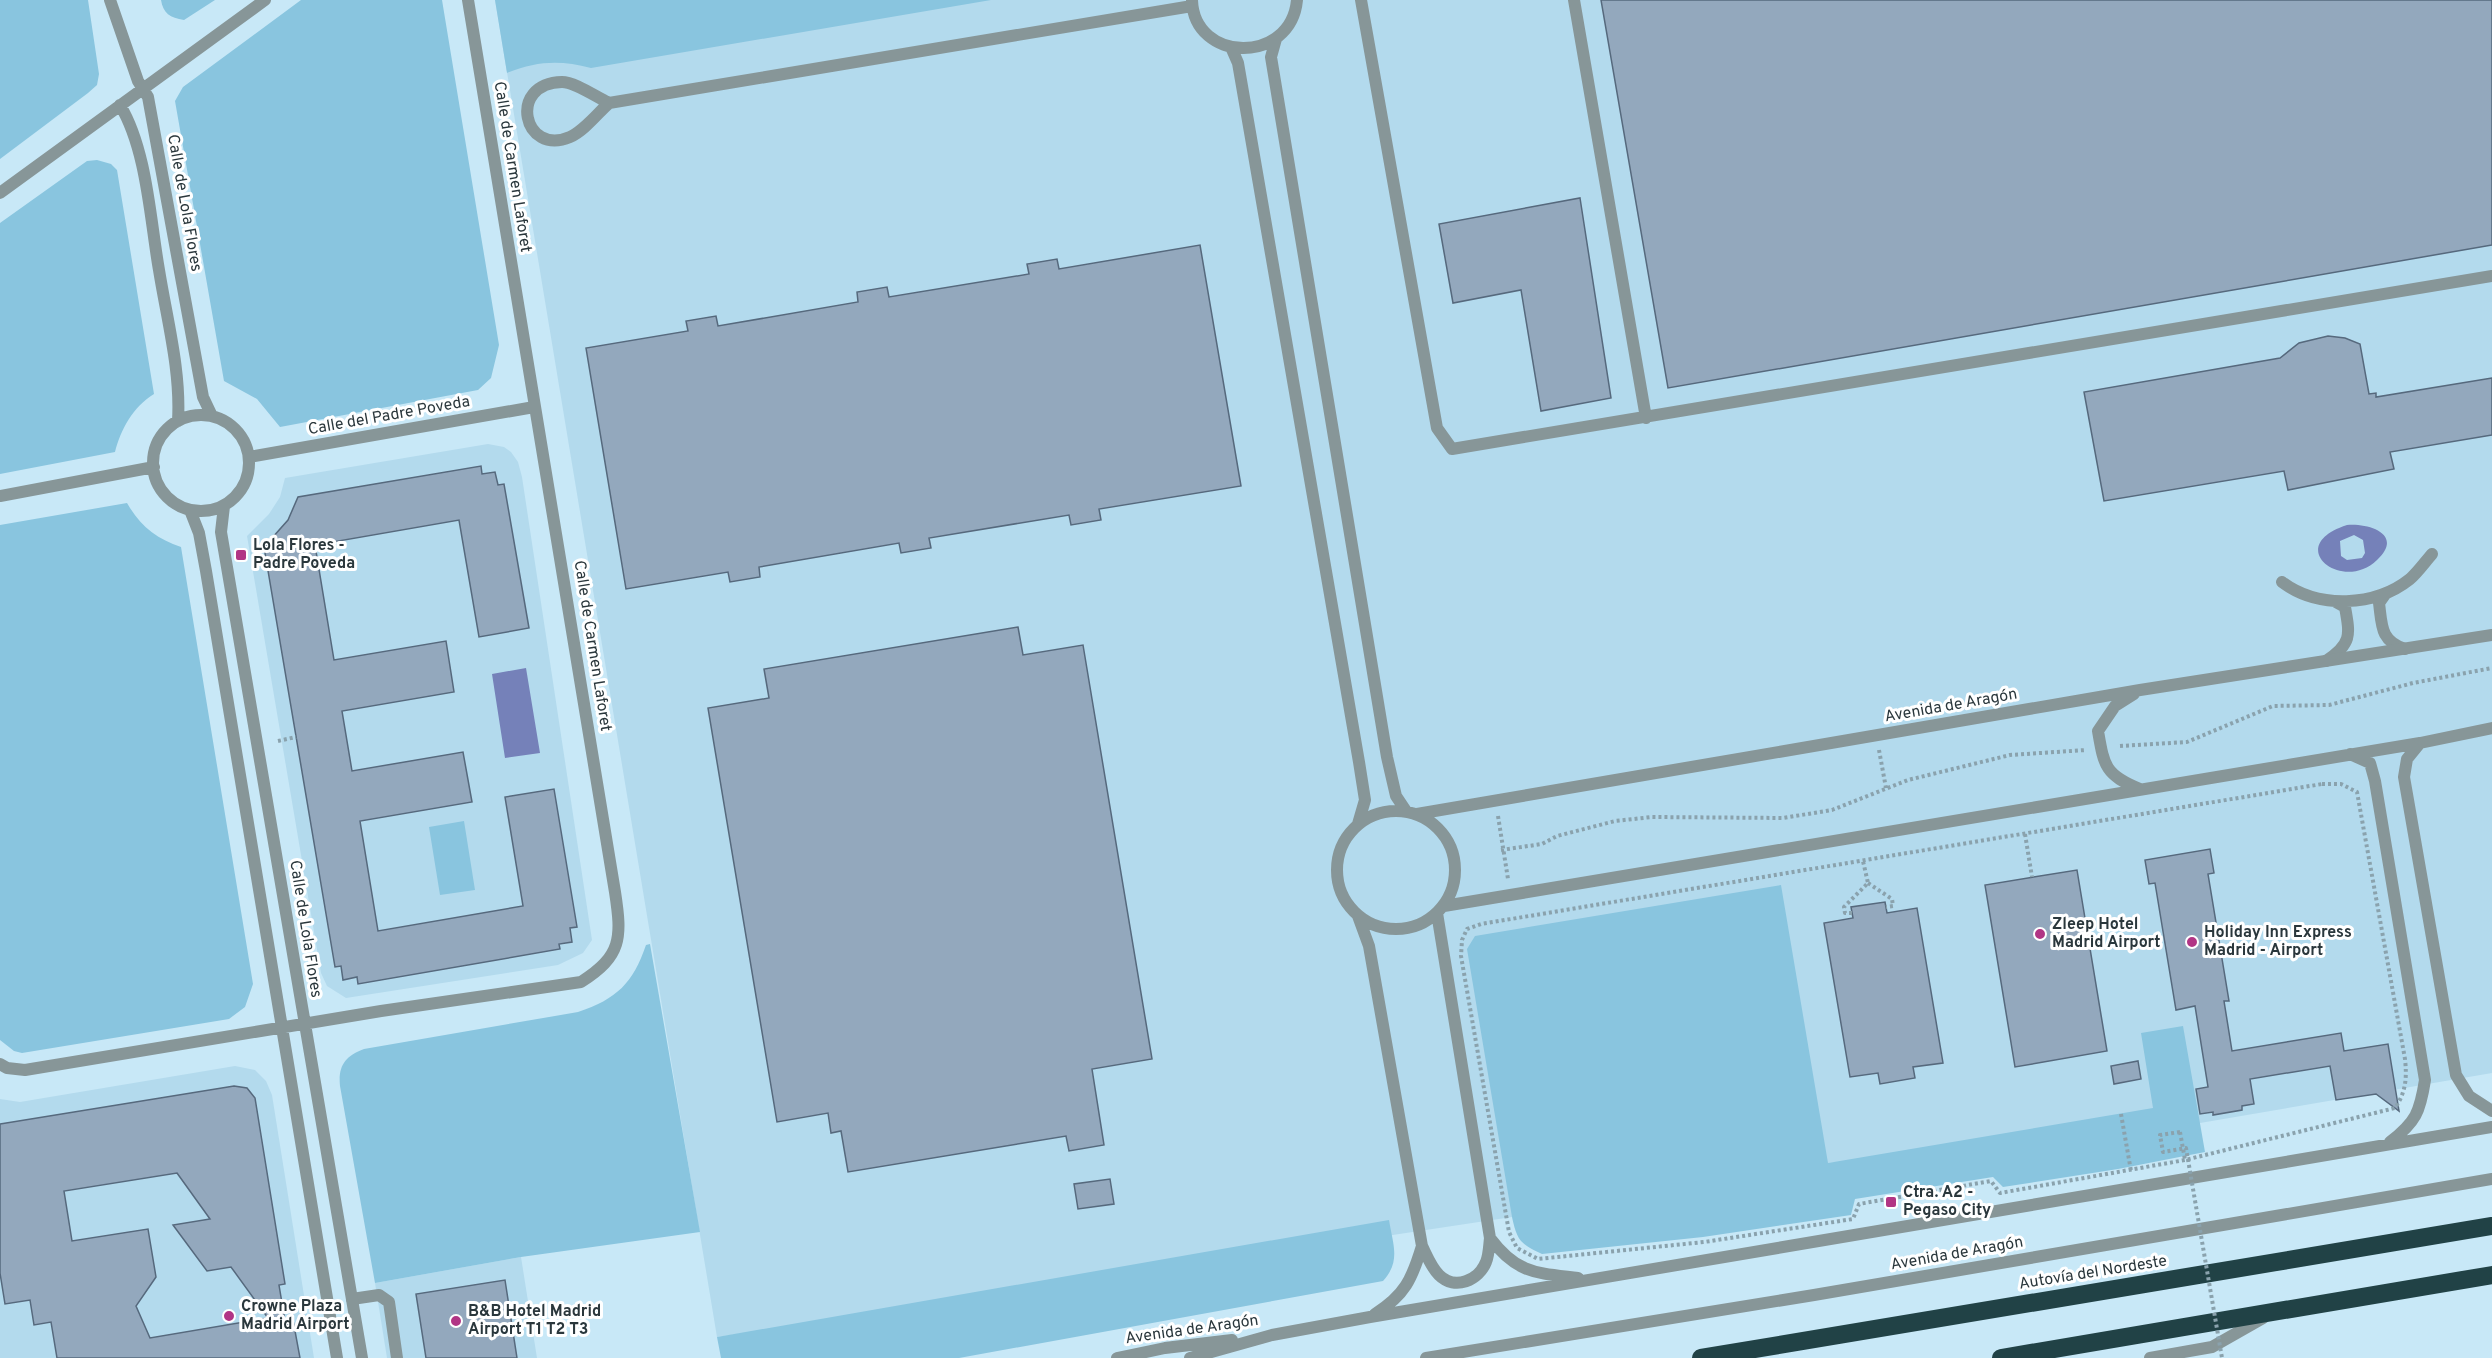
<svg xmlns="http://www.w3.org/2000/svg" width="2492" height="1358" font-family="Overpass,sans-serif">
<rect width="100%" height="100%" fill="#c8e8f7"/>
<path fill="#b3daed" d="M 495,0 L 2492,0 L 2492,1073 L 2200,1123 L 1828,1163 L 1512,1217 L 717,1337 Z
M 488,444 L 504,447 L 511,452 L 518,462 L 522,477 L 592,940 L 583,953 L 558,965 L 346,998 L 327,986 L 321,973 L 247,536 L 269,514 L 280,497 L 285,478 Z
M 235,1066 L 255,1070 L 266,1081 L 272,1095 L 314,1358 L 0,1358 L 0,1099 L 20,1102 Z
M 521,1257 L 537,1358 L 387,1358 L 375,1283 Z"/>
<path fill="#89c5df" d="M 0,0 L 88,0 L 99,74 L 97,85 L 88,93 L 0,159 Z
M 161,0 L 215,0 L 184,20 C 170,18 163,13 161,0 Z
M 301,0 L 442,0 L 499,345 L 491,378 L 478,390 L 280,427 L 257,399 L 224,381 L 175,101 L 183,87 Z
M 495,0 L 991,0 L 591,68 C 560,60 537,61 507,73 Z
M 97,160 L 111,164 L 117,170 L 154,394 C 133,407 121,429 115,452 L 0,474 L 0,223 L 87,161 Z
M 127,503 C 140,526 157,539 181,547 L 253,984 L 245,1007 L 229,1019 L 22,1053 L 14,1051 L 0,1040 L 0,525 Z
M 464,821 L 475,890 L 440,895 L 429,827 Z
M 1781,885 L 1828,1163 L 2153,1108 L 2141,1033 L 2183,1026 L 2205,1152 L 2118,1169 L 2003,1187 L 1993,1177 L 1855,1199 L 1851,1215 L 1703,1237 L 1542,1254 C 1520,1244 1517,1240 1512,1217 L 1467,949 L 1475,936 Z
M 650,944 L 700,1232 L 521,1257 L 375,1283 L 340,1086 C 338,1066 345,1056 364,1049 L 578,1012 C 617,999 633,983 646,945 Z
M 1389,1220 C 1393,1245 1401,1261 1383,1281 L 959,1358 L 721,1358 L 717,1337 Z"/>
<path fill="#7581b9" fill-rule="evenodd" d="M 2347,525 C 2370,523 2404,535 2377,560 C 2342,594 2282,546 2347,525 ZM 2354,535 L 2363,540 L 2365,553 L 2362,558 L 2347,560 L 2341,556 L 2340,541 Z
M 526,668 L 540,753 L 505,758 L 492,674 Z"/>
<path fill="#93a8bd" stroke="#56697d" stroke-width="1.5" fill-rule="evenodd" d="M 1601,0 L 2492,0 L 2492,245 L 1668,388 Z
M 1580,198 L 1611,398 L 1541,411 L 1521,290 L 1453,303 L 1439,224 Z
M 1200,245 L 1241,486 L 1099,509 L 1101,520 L 1071,525 L 1069,515 L 929,538 L 931,548 L 901,553 L 899,543 L 759,567 L 760,577 L 730,582 L 728,572 L 626,589 L 586,348 L 688,331 L 686,321 L 716,316 L 718,326 L 858,302 L 857,292 L 887,287 L 889,297 L 1029,274 L 1027,264 L 1057,259 L 1059,269 Z
M 2328,336 L 2345,338 L 2360,344 L 2369,394 L 2376,393 L 2376,397 L 2492,378 L 2492,435 L 2390,452 L 2394,469 L 2288,490 L 2284,471 L 2104,501 L 2084,392 L 2280,358 L 2299,343 Z
M 481,466 L 482,474 L 495,472 L 498,485 L 504,484 L 529,628 L 479,637 L 459,520 L 315,545 L 334,660 L 446,641 L 454,692 L 342,711 L 352,771 L 463,752 L 472,802 L 360,821 L 378,931 L 523,906 L 505,797 L 554,789 L 577,927 L 570,928 L 572,942 L 559,944 L 560,949 L 358,984 L 357,977 L 343,980 L 341,966 L 335,967 L 264,547 L 288,520 L 298,497 Z
M 1018,627 L 1023,655 L 1083,645 L 1152,1059 L 1092,1069 L 1104,1145 L 1069,1151 L 1066,1136 L 848,1172 L 841,1131 L 831,1133 L 828,1113 L 777,1122 L 708,708 L 769,698 L 764,669 Z
M 2210,849 L 2214,873 L 2208,874 L 2229,1001 L 2224,1001 L 2232,1051 L 2341,1033 L 2344,1051 L 2388,1044 L 2399,1111 L 2376,1094 L 2336,1100 L 2330,1066 L 2250,1079 L 2254,1104 L 2242,1106 L 2242,1110 L 2213,1115 L 2213,1112 L 2200,1114 L 2196,1089 L 2208,1087 L 2195,1006 L 2176,1010 L 2155,883 L 2149,884 L 2145,860 Z
M 2077,870 L 2107,1051 L 2015,1067 L 1985,885 Z
M 1885,902 L 1887,913 L 1917,908 L 1943,1063 L 1913,1067 L 1915,1078 L 1880,1084 L 1878,1073 L 1850,1077 L 1824,923 L 1853,918 L 1851,907 Z
M 2138,1061 L 2141,1079 L 2114,1084 L 2111,1066 Z
M 234,1086 L 247,1088 L 255,1098 L 285,1284 L 279,1285 L 285,1321 L 293,1320 L 300,1358 L 57,1358 L 51,1322 L 34,1325 L 30,1300 L 5,1304 L 0,1273 L 0,1124 ZM 177,1173 L 210,1219 L 173,1225 L 207,1271 L 231,1267 L 268,1318 L 150,1338 L 136,1306 L 156,1277 L 148,1229 L 72,1241 L 64,1191 Z
M 1110,1179 L 1114,1204 L 1078,1209 L 1074,1184 Z
M 505,1280 L 517,1358 L 426,1358 L 416,1294 Z"/>
<g fill="none" stroke-linecap="round" stroke-linejoin="round">
<path stroke="#8aa2ad" stroke-width="4" stroke-dasharray="3 3" stroke-linecap="butt" d="M 278,741 L 296,737
M 2120,746 L 2187,742 L 2273,706 L 2329,705 L 2413,683 L 2492,668
M 1879,750 L 1886,788
M 2322,784 L 2341,784 L 2357,792 L 2405,1059 C 2407,1078 2406,1092 2395,1108 L 2185,1160 L 2000,1193 L 1991,1181 L 1859,1204 L 1853,1219 L 1704,1242 L 1538,1259 L 1517,1248 L 1509,1232 L 1461,956 L 1462,940 L 1467,929 L 1481,924 Z
M 1498,816 L 1508,879
M 2025,834 L 2032,877
M 1501,850 L 1542,844 L 1557,836 L 1615,821 L 1652,817 L 1783,818 L 1832,810 L 1908,780 L 2010,755 L 2086,750
M 1868,883 L 1892,899 L 1893,906 L 1886,907
M 1852,913 L 1845,913 L 1844,907 L 1868,883 L 1863,861
M 2121,1114 L 2131,1171
M 2180,1132 L 2185,1160"/>
<path stroke="#879698" stroke-width="12" d="M 1361,0 L 1437,428 L 1452,449 L 2492,276
M 1574,0 L 1646,418
M 2282,582 C 2318,609 2375,607 2410,579 C 2418,572 2425,562 2432,554
M 2386,593 L 2379,603 C 2382,625 2380,641 2405,649
M 2326,661 C 2352,644 2350,635 2345,607 L 2336,602
M 352,1299 L 379,1295 L 389,1302 L 397,1358
M 2150,1358 L 2212,1347 L 2263,1318"/>
<path stroke="#879698" stroke-width="12" d="M 110,0 L 138,81 L 148,97 L 203,397 L 212,416
M 1192,0 C 1194,63 1291,65 1297,0
M 1276,39 L 1271,57 L 1387,757 L 1396,796 L 1406,811
M 1231,47 L 1238,63 L 1359,762 L 1365,800 L 1358,824
M 609,103 C 596,97 575,82 562,82 C 507,83 523,157 570,137 C 584,131 598,113 609,103 L 1192,6
M 120,105 C 147,150 150,219 159,270 C 167,320 181,371 178,421
M 0,193 L 265,0
M153 463a48 48 0 1 1 96 0a48 48 0 1 1-96 0Z
M 249,457 L 534,407
M 0,496 L 154,467
M 224,506 L 221,532 L 362,1358
M 190,510 L 199,533 L 206,571 L 337,1358
M 2134,694 L 2115,706 L 2098,731 C 2104,766 2105,775 2140,789
M 2420,743 L 2407,759 L 2404,777 L 2456,1075 L 2469,1096 L 2492,1111
M 2350,754 L 2370,763 L 2375,781 L 2425,1080 C 2420,1112 2416,1122 2390,1142
M1337 870a59 59 0 1 1 118 0a59 59 0 1 1-118 0Z
M 1417,814 L 2140,690 L 2492,635
M 1444,906 L 2420,743 L 2492,728
M 1358,916 L 1369,946 L 1422,1246 C 1427,1256 1431,1267 1439,1275 C 1455,1291 1479,1280 1486,1262 C 1489,1255 1489,1246 1490,1238 L 1437,913
M 0,1064 L 7,1068 L 25,1070 L 381,1011 L 581,982 C 622,956 622,938 615,892 L 468,0
M 1490,1238 C 1517,1274 1537,1273 1578,1278
M 1375,1314 C 1405,1295 1412,1279 1422,1246
M 1117,1358 L 1165,1348 L 1232,1340
M 1190,1358 L 1272,1335 L 1370,1317 L 2492,1127"/>
<path stroke="#879698" stroke-width="12" d="M 1426,1358 L 1814,1295 L 2492,1179"/>
<path stroke="#214246" stroke-width="18" d="M 1701,1358 L 2492,1226
M 2001,1358 L 2492,1275"/>
<path stroke="#8aa2ad" stroke-width="4" stroke-dasharray="3 3" stroke-linecap="butt" d="M 2180,1132 L 2160,1135 L 2163,1152 L 2186,1148 L 2222,1358"/>
</g>
<g fill="#b13585" stroke="#fff" stroke-width="2">
<rect x="235" y="549" width="12" height="12" rx="3"/>
<circle cx="2040" cy="934" r="6"/>
<circle cx="2192" cy="942" r="6"/>
<rect x="1885" y="1196" width="12" height="12" rx="3"/>
<circle cx="229" cy="1316" r="6"/>
<circle cx="456" cy="1321" r="6"/>
</g>
<g text-anchor="middle" dominant-baseline="central" stroke-width="6" stroke-linejoin="round" paint-order="stroke">
<g font-size="16" fill="#2a373c" stroke="#fff">
<text transform="translate(512 167) rotate(81)">Calle de Carmen Laforet</text>
<text transform="translate(184 203) rotate(80)">Calle de Lola Flores</text>
<text transform="translate(389 416) rotate(-10)">Calle del Padre Poveda</text>
<text transform="translate(592 646) rotate(81)">Calle de Carmen Laforet</text>
<text transform="translate(1951 706) rotate(-10)">Avenida de Aragón</text>
<text transform="translate(305 929) rotate(81)">Calle de Lola Flores</text>
<text transform="translate(1957 1254) rotate(-10)">Avenida de Aragón</text>
<text transform="translate(2093 1273) rotate(-9)">Autovía del Nordeste</text>
<text transform="translate(1192 1330) rotate(-8)">Avenida de Aragón</text>
</g>
<g font-size="16" font-weight="bold" fill="#2a373c" stroke="#fff" text-anchor="start">
<text x="253" y="546">Lola Flores -<tspan x="253" dy="18">Padre Poveda</tspan></text>
<text x="2052" y="925">Zleep Hotel<tspan x="2052" dy="18">Madrid Airport</tspan></text>
<text x="2204" y="933">Holiday Inn Express<tspan x="2204" dy="18">Madrid - Airport</tspan></text>
<text x="1903" y="1193">Ctra. A2 -<tspan x="1903" dy="18">Pegaso City</tspan></text>
<text x="241" y="1307">Crowne Plaza<tspan x="241" dy="18">Madrid Airport</tspan></text>
<text x="468" y="1312">B&amp;B Hotel Madrid<tspan x="468" dy="18">Airport T1 T2 T3</tspan></text>
</g>
</g>
</svg>
